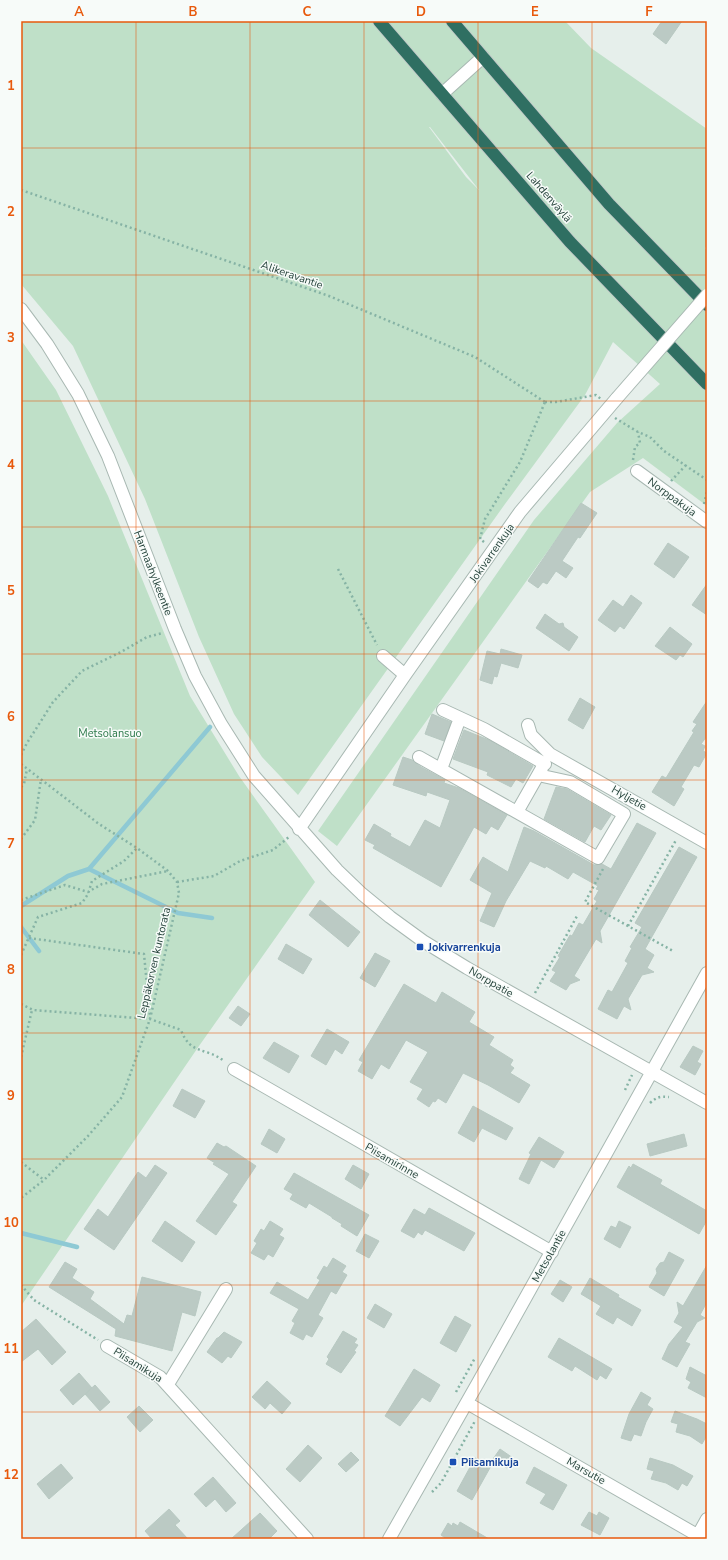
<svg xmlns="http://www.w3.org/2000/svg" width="728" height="1560" font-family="'Nunito Sans',sans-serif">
<rect width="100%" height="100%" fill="#e6efeb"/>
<path fill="#bfe0c8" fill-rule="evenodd" d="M 21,21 L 565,21 L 591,48 L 707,129 L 707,246 L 705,248 L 707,251 L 707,506 L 643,458 L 590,492 L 337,846 L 318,831 L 534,520 L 617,423 L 660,384 L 613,342 L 585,395 L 505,504 L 298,795 L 262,757 L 234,714 L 199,637 L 145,499 L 73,346 L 21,284 ZM 429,127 L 430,127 L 479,190 L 466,177 Z
M 21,340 L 56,390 L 108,496 L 190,696 L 239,776 L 315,882 L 199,1046 L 21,1306 Z"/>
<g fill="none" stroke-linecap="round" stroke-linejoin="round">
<path stroke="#8ec9d4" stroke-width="4.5" d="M 89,869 L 178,913 L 212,918
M 21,906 L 68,876 L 89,869 L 210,727
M 21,927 L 39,951
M 21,1233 L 77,1247"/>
</g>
<path fill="#bbcac4" stroke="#b8c9c2" d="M 662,21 L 682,21 L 666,44 L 653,34 Z
M 581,503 L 597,513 L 580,538 L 578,537 L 562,561 L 573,568 L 566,578 L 556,571 L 547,584 L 543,582 L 538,588 L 528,581 Z
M 668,543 L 689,557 L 674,578 L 654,564 Z
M 707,584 L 707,615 L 692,605 Z
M 631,595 L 642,603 L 624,629 L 620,626 L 615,632 L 598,620 L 613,600 L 623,607 Z
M 545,614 L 559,624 L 563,623 L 564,627 L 578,637 L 569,651 L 536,628 Z
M 670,627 L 692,644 L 683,657 L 680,655 L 676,660 L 655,646 Z
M 501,649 L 522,655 L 518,668 L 501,663 L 497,677 L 494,676 L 492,684 L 480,680 L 487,651 L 500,654 Z
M 580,698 L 595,707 L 583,729 L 568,720 Z
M 707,701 L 707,736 L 701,744 L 705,746 L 703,751 L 707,753 L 699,767 L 694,765 L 681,787 L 684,789 L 674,806 L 652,792 L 662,776 L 666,778 L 694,732 L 692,731 L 697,724 L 693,722 Z
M 432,714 L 451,722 L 444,741 L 425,734 Z
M 464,730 L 489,740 L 533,766 L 523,783 L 516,779 L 511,787 L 487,775 L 488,772 L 453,759 Z
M 403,757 L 412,760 L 421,767 L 445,780 L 444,783 L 459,788 L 507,815 L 498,830 L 491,826 L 486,834 L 474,827 L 441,887 L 373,848 L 375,845 L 365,840 L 374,824 L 391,834 L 390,836 L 410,847 L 425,820 L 440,828 L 450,800 L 427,792 L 426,796 L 393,785 Z
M 556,787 L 567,789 L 611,815 L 601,830 L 594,826 L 585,842 L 544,819 Z
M 637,823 L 656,833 L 600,931 L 602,943 L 596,939 L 574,976 L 580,980 L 570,984 L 566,990 L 550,981 L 556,972 L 552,970 L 560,957 L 558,956 L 570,935 L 572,936 L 579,923 L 583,925 L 597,901 L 594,899 L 599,890 L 596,889 L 598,886 L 573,872 L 568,879 L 546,866 L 545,868 L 530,861 L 506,901 L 494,927 L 480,921 L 492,893 L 470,880 L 483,857 L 508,872 L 524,827 L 534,831 L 594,865 L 602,864 L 611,869 Z
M 679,847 L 697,857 L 645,949 L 654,955 L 647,968 L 654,972 L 642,975 L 628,999 L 631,1010 L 624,1006 L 617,1019 L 598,1009 L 608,990 L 612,992 L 628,963 L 625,961 L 632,948 L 630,947 L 642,927 L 635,923 Z
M 320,900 L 360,932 L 348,947 L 309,915 Z
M 286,944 L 312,959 L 303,974 L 278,959 Z
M 375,953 L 390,961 L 375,987 L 360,978 Z
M 404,984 L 436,1003 L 442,992 L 475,1012 L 469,1022 L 494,1037 L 489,1045 L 513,1060 L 510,1065 L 514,1068 L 510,1073 L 530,1085 L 519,1103 L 488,1085 L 463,1073 L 446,1103 L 438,1098 L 435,1102 L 433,1101 L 429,1107 L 417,1099 L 423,1089 L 410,1082 L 428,1052 L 406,1040 L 389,1069 L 381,1064 L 372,1079 L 358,1071 L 363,1062 L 359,1060 Z
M 238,1006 L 250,1014 L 241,1026 L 229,1018 Z
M 327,1029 L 349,1042 L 342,1054 L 335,1049 L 326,1065 L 311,1056 Z
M 274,1042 L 299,1056 L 289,1073 L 263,1058 Z
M 693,1046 L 703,1051 L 697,1062 L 701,1064 L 695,1075 L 680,1067 Z
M 182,1089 L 205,1101 L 195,1118 L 173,1106 Z
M 473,1106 L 513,1128 L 506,1140 L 482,1128 L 474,1142 L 458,1133 Z
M 269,1129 L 285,1139 L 277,1153 L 261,1144 Z
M 684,1134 L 687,1146 L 650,1156 L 647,1144 Z
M 539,1137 L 564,1152 L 554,1168 L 541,1160 L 529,1184 L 519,1179 L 531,1154 L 529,1153 Z
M 217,1143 L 224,1147 L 226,1146 L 256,1166 L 232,1202 L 237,1205 L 216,1235 L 196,1221 L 229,1174 L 213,1164 L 215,1163 L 207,1158 Z
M 633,1164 L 662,1180 L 660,1184 L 707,1211 L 707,1220 L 699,1234 L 617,1187 L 629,1166 L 631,1168 Z
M 155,1165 L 167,1173 L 114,1250 L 84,1229 L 98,1209 L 108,1217 L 138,1172 L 146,1178 Z
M 353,1165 L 369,1174 L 361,1189 L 345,1179 Z
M 294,1173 L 369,1215 L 357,1236 L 341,1226 L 342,1224 L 332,1218 L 332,1217 L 309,1203 L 306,1208 L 290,1199 L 293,1194 L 284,1189 Z
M 429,1208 L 475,1233 L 464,1251 L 425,1230 L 422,1235 L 418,1232 L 414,1238 L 401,1231 L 414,1209 L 425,1215 Z
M 165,1221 L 195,1242 L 182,1262 L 152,1241 Z
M 270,1221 L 283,1229 L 279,1235 L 284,1238 L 273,1257 L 268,1254 L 264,1260 L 251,1253 L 257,1243 L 254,1241 L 261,1229 L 264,1231 Z
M 619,1221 L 631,1227 L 620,1248 L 604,1239 L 611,1226 L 616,1228 Z
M 365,1234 L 379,1241 L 369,1258 L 356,1251 Z
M 669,1252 L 684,1260 L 664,1296 L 649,1287 L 657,1273 L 656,1269 L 660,1263 L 664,1262 Z
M 333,1258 L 346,1266 L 342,1272 L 347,1275 L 336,1294 L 331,1291 L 318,1315 L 323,1318 L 312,1337 L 306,1334 L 303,1340 L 290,1333 L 295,1323 L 292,1321 L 299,1309 L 270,1293 L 277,1282 L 308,1300 L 320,1280 L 317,1278 L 324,1266 L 327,1268 Z
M 65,1262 L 77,1269 L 72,1278 L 94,1292 L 90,1299 L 124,1324 L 127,1315 L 132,1316 L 142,1277 L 201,1292 L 195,1316 L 182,1312 L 172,1351 L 115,1336 L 116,1329 L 49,1287 Z
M 707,1265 L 707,1302 L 700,1315 L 705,1318 L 697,1322 L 685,1342 L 690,1344 L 677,1367 L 662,1359 L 669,1344 L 683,1327 L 674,1322 L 679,1313 L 677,1302 L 683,1306 Z
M 590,1278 L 619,1295 L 618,1297 L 641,1310 L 632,1326 L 617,1317 L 613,1324 L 596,1314 L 601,1306 L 581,1294 Z
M 560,1280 L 572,1287 L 563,1302 L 551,1294 Z
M 375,1304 L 392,1314 L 384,1328 L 367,1318 Z
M 455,1316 L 471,1325 L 456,1352 L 440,1343 Z
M 36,1319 L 66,1352 L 52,1365 L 38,1349 L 21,1362 L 21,1332 Z
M 343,1331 L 357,1339 L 354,1343 L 358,1345 L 354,1351 L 356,1352 L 341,1373 L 326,1364 L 329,1359 L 327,1357 Z
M 224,1332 L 242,1342 L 231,1358 L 228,1356 L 222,1363 L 207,1352 L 217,1338 L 218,1338 Z
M 559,1338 L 612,1369 L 606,1379 L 600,1375 L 597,1380 L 575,1366 L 572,1371 L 548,1357 Z
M 690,1367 L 707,1376 L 707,1398 L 688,1388 L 691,1382 L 686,1379 Z
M 414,1369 L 440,1385 L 430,1402 L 422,1397 L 400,1426 L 385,1416 Z
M 79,1373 L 92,1388 L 73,1405 L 60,1390 Z
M 267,1381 L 291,1403 L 282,1414 L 270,1403 L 265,1409 L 252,1397 Z
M 95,1385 L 110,1402 L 100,1411 L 85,1394 Z
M 641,1392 L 651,1398 L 647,1405 L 653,1409 L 646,1422 L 641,1436 L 634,1434 L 631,1441 L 621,1438 L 629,1414 Z
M 139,1406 L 153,1420 L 140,1432 L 127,1417 Z
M 675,1411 L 697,1419 L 707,1424 L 707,1435 L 702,1444 L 690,1436 L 676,1432 L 678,1424 L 671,1422 Z
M 308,1445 L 322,1458 L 300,1482 L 286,1469 Z
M 500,1449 L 513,1458 L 507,1468 L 493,1459 Z
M 351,1452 L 359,1460 L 346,1472 L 338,1464 Z
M 475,1458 L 491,1466 L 472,1500 L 457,1491 Z
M 650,1458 L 673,1465 L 693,1476 L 687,1486 L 682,1483 L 678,1490 L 666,1483 L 651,1479 L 654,1471 L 647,1469 Z
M 61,1464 L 73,1478 L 49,1499 L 37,1484 Z
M 534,1467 L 567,1485 L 553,1510 L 540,1503 L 546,1494 L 526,1483 Z
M 213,1477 L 236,1503 L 226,1512 L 215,1499 L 206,1507 L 194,1494 Z
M 169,1509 L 180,1521 L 175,1525 L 188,1539 L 152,1539 L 145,1531 Z
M 589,1512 L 597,1516 L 599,1512 L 609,1518 L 600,1535 L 581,1525 Z
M 260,1513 L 277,1531 L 269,1539 L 231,1539 Z
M 460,1522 L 489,1539 L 447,1539 L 441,1535 L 448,1523 L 452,1526 L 453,1523 L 458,1526 Z"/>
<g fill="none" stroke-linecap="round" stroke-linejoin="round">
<defs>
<path id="minor" d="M 442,94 L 483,57
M 21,309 L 47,344 L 78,394 L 108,456 L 175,629 L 195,676 L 221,724 L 254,776 L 337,870 L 362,894 L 390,917 L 423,941 L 467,968 L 707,1103
M 637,471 L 707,522
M 383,656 L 405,675
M 443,710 L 484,729 L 545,764
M 528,725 L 531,735 L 550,754 L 707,843
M 419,757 L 598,858 L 624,814 L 570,782 L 538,775
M 441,769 L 460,718
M 517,812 L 542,768
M 299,829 L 405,675 L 520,512 L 617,398
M 234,1069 L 552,1252
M 107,1346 L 160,1377 L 307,1539
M 168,1384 L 226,1289
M 467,1403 L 704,1539
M 698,1535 L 707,1519
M 389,1539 L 479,1381 L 707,973"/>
<path id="highway" d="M 379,21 L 570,242 L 707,384
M 452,21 L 609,204 L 707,305"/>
</defs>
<use href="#minor" stroke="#a8b8b2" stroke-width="14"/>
<use href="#highway" stroke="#c2cac8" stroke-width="14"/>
<path stroke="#86b3a5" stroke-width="2.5" stroke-dasharray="2 3" stroke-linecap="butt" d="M 21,190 L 329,296 L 475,357 L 545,402
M 545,402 L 556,402 L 596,395 L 601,399
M 615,418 L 638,432 L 650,437 L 664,451 L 707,480
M 633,460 L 635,447 L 640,443 L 638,432
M 671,481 L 686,465
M 704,504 L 707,491
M 484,542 L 480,539 L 485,519 L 520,462 L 545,402
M 338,569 L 377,645
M 21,755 L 27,743 L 53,702 L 82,671 L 121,652 L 147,637 L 163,633
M 21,764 L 99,824 L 137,848 L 168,871 L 177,882 L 179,893 L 150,1019 L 122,1097 L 88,1136 L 44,1180 L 21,1198
M 21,787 L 24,784 L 27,769
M 21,839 L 35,820 L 41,779
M 603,869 L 585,902 L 673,951
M 177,882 L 214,876 L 240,861 L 273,850 L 289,837
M 21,900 L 65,885 L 88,892 L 102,884 L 168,871
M 628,926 L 676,840
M 29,938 L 144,954 L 150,1017
M 21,955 L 38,917 L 82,903 L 88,894 L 92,881 L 124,861 L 137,848
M 535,993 L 577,916
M 21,1004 L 33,1010 L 150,1019 L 181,1030 C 190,1055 206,1047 224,1061
M 21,1057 L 32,1010
M 625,1090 L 632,1075
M 650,1103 C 657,1097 660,1096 669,1097
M 21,1162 L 44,1180
M 21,1285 L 34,1300 L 98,1340
M 456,1392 L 475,1358
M 432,1492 L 441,1483 L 475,1421"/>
<use href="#minor" stroke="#fff" stroke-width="12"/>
<use href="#highway" stroke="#2f6f62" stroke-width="12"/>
<defs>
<path id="minor-bridge" d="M 617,398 L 707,295"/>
</defs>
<use href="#minor-bridge" stroke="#a8b8b2" stroke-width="14" stroke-linecap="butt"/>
<use href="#minor-bridge" stroke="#fff" stroke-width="12"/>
</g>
<path fill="none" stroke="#e8590c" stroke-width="1" stroke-opacity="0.55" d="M 136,21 L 136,1539M 250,21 L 250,1539M 364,21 L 364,1539M 478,21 L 478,1539M 592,21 L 592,1539M 21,148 L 707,148M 21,275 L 707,275M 21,401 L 707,401M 21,527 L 707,527M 21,654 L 707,654M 21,780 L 707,780M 21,906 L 707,906M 21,1033 L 707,1033M 21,1159 L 707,1159M 21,1285 L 707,1285M 21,1412 L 707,1412"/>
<g fill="#1a4fb4" stroke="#f7fbf9" stroke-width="1.5">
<rect x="416" y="943" width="8" height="8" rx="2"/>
<rect x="449" y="1458" width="8" height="8" rx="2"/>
</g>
<g text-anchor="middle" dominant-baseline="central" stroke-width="3" stroke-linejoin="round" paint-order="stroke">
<g font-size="11" fill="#24423a" stroke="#f7fbf9">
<text transform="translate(549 197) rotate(49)">Lahdenväylä</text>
<text transform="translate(292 275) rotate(19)">Alikeravantie</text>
<text transform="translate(672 497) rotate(36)">Norppakuja</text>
<text transform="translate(492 553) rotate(-55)">Jokivarrenkuja</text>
<text transform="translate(153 573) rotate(69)">Harmaahylkeentie</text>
<text transform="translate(629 798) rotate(30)">Hyljetie</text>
<text transform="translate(154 963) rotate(-77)">Leppäkorven kuntorata</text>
<text transform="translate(491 982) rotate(30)">Norppatie</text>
<text transform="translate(392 1161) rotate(30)">Piisamirinne</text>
<text transform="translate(549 1256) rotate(-61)">Metsolantie</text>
<text transform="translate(138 1365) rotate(32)">Piisamikuja</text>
<text transform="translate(586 1471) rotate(30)">Marsutie</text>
</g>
<g font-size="11" fill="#2d7a4b" stroke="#f7fbf9">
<text x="110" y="733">Metsolansuo</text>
</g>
<g font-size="11" font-weight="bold" fill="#164399" stroke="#f7fbf9" text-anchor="start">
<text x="428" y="947">Jokivarrenkuja</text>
<text x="461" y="1462">Piisamikuja</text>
</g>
</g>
<rect width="728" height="1560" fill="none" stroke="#f7fbf9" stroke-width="44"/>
<rect x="22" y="22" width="684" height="1516" fill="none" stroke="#e8590c" stroke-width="1.5"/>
<g font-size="13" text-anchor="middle" font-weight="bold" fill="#e8590c">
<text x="79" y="16">A</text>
<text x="193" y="16">B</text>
<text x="307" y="16">C</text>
<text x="421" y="16">D</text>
<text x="535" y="16">E</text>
<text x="649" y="16">F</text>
<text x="11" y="90">1</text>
<text x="11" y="216">2</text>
<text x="11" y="342">3</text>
<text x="11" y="469">4</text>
<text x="11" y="595">5</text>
<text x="11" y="721">6</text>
<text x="11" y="848">7</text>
<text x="11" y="974">8</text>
<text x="11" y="1100">9</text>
<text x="11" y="1227">10</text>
<text x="11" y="1353">11</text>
<text x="11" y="1479">12</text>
</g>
</svg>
